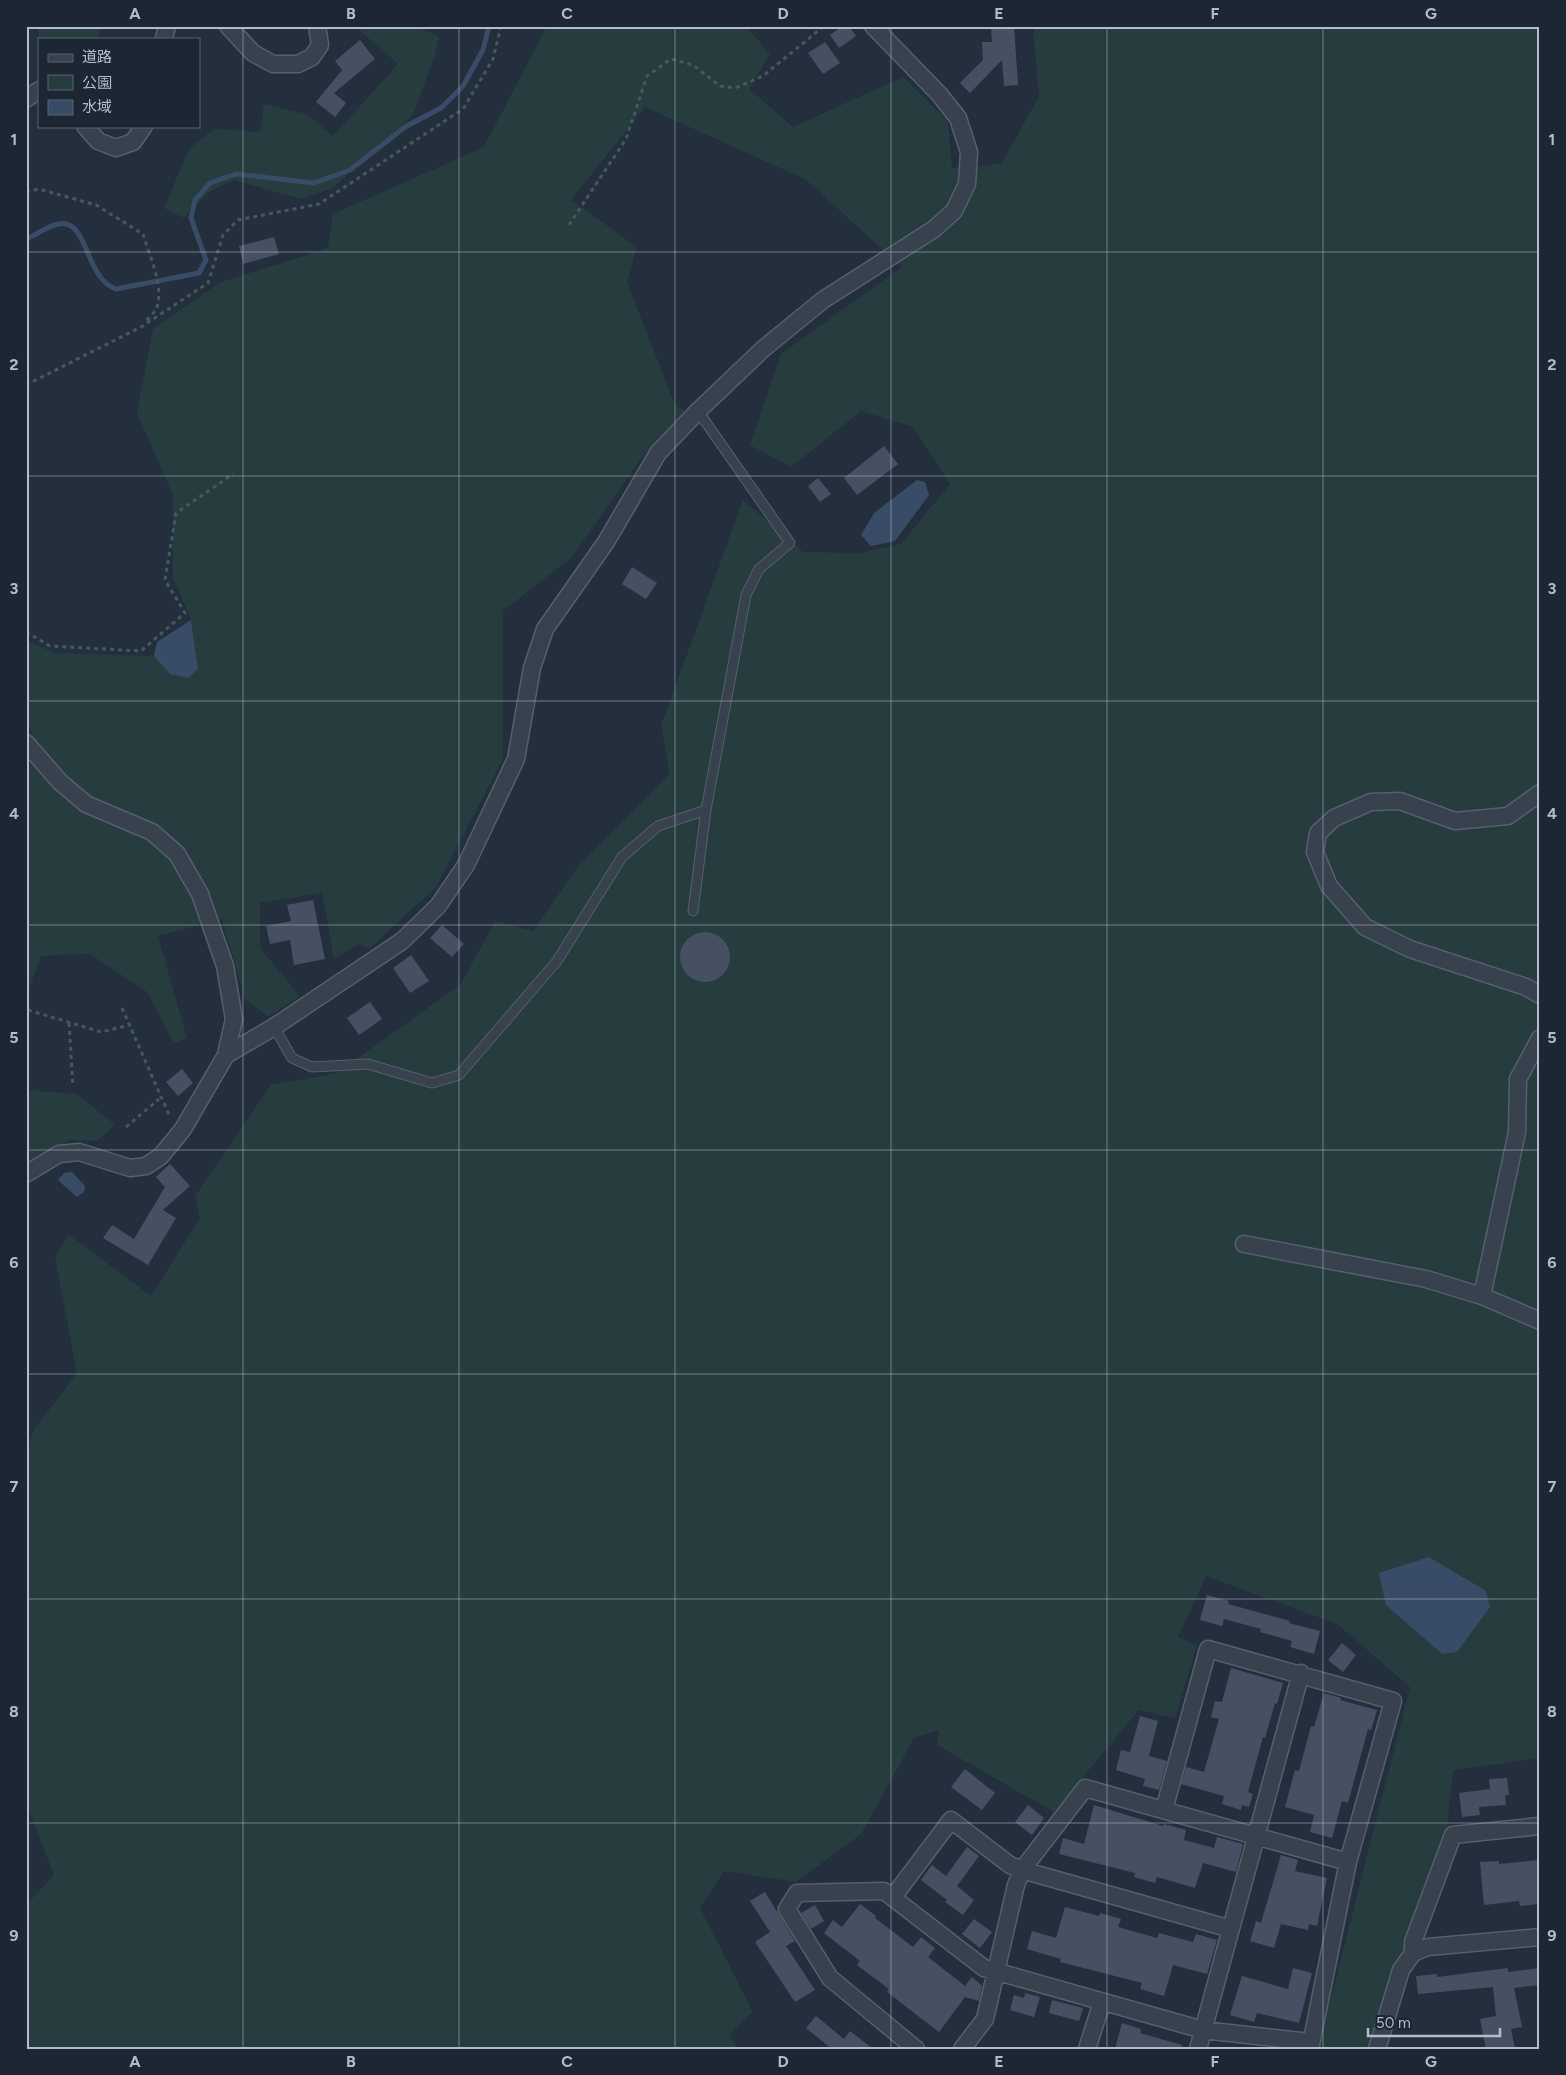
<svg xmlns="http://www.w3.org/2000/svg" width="1566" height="2075" font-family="Figtree,'Noto Sans JP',sans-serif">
<rect width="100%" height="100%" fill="#242f3e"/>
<path fill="#263c3f" d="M 38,26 L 100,26 L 99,38 L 39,39 L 39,49 Z
M 357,26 L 416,26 L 439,37 L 435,55 L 413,115 L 333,188 L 301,199 L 234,180 L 209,192 L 184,218 L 164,208 L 189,149 L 214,129 L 260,132 L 264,104 L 307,114 L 333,136 L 398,64 L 358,29 Z
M 547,26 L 746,26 L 770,54 L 749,89 L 793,127 L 903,77 L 948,121 L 952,168 L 1001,164 L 1039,97 L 1033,26 L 1540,26 L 1540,1758 L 1453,1770 L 1447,1826 L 1369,2049 L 1318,2049 L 1410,1687 L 1337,1624 L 1206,1576 L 1178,1637 L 1197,1645 L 1175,1718 L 1139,1710 L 1054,1812 L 937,1745 L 939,1730 L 914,1738 L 861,1834 L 796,1882 L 724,1871 L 700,1908 L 753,2012 L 730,2034 L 737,2049 L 26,2049 L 26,1905 L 54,1875 L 26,1803 L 26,1452 L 34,1429 L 77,1374 L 55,1257 L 68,1234 L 151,1296 L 200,1218 L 195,1196 L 271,1085 L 337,1073 L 461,984 L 495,921 L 533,931 L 577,868 L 670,773 L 661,726 L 743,500 L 803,552 L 859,553 L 901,544 L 950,484 L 913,427 L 861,411 L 791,467 L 750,445 L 781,354 L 902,267 L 805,179 L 645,107 L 571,200 L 637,247 L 627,282 L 675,405 L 687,412 L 643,456 L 571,558 L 503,611 L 503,759 L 436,887 L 369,949 L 359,944 L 334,959 L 322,893 L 260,903 L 260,948 L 300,996 L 268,1017 L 245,999 L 222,919 L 158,936 L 187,1038 L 174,1043 L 147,992 L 90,954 L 41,956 L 26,997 L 26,743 L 33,734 L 26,723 L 26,640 L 55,653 L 154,656 L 170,674 L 188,678 L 198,669 L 191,620 L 173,577 L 173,495 L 137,413 L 153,329 L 219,283 L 328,248 L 333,214 L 484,147 Z
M 26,1090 L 77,1094 L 115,1125 L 97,1141 L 69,1140 L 26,1166 Z"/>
<path fill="#394c67" d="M 917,480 L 925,482 L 929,495 L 895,541 L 871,546 L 861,535 L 874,513 Z
M 191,620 L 198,669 L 188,678 L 170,674 L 154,656 L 157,642 Z
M 72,1172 L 85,1186 L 84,1192 L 77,1197 L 58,1180 L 64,1173 Z
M 1429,1557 L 1486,1591 L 1490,1607 L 1457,1652 L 1442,1654 L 1386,1605 L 1379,1573 Z"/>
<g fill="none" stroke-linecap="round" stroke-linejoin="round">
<path stroke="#394c67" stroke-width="5" d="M 26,239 C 36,235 48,226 58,224 C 89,218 84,278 116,289 L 199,273 L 206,260 L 191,218 L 195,200 L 210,183 L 236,174 L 314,183 L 350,170 L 405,127 L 441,108 L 463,86 L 483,50 L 489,26"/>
</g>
<path fill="#455162" d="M 843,26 L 849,26 L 856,36 L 839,48 L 830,35 Z
M 1014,26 L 1018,85 L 1004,86 L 1002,60 L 970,93 L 960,83 L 983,60 L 982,42 L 992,42 L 991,27 Z
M 360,40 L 375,59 L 334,93 L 346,103 L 335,117 L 316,102 L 342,70 L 335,61 Z
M 825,42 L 840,63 L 823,74 L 808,53 Z
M 274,237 L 279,254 L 243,264 L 239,246 Z
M 884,446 L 898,464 L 857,495 L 844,478 Z
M 818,478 L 831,494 L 820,502 L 808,486 Z
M 632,567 L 657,583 L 646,599 L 622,584 Z
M 313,900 L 325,959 L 294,965 L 290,940 L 270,944 L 266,926 L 291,921 L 287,905 Z
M 442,925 L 464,944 L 452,957 L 430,938 Z
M680 957a25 25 0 1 1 50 0a25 25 0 1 1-50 0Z
M 411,955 L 429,981 L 410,993 L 393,968 Z
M 370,1002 L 382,1019 L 359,1035 L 347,1018 Z
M 182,1069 L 193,1083 L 178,1096 L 166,1082 Z
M 170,1164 L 190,1186 L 163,1210 L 176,1218 L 148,1265 L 103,1238 L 112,1225 L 134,1239 L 165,1187 L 156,1177 Z
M 1207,1595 L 1229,1601 L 1228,1604 L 1290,1621 L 1289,1623 L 1320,1631 L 1314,1654 L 1290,1647 L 1292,1641 L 1260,1632 L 1261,1629 L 1224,1619 L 1222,1626 L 1200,1620 Z
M 1342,1643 L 1356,1655 L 1343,1672 L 1328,1660 Z
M 1231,1668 L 1283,1683 L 1277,1704 L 1275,1703 L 1265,1738 L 1263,1737 L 1248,1792 L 1253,1794 L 1249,1807 L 1242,1805 L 1241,1810 L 1222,1804 L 1224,1796 L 1181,1784 L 1186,1767 L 1204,1772 L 1219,1719 L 1211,1717 L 1215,1701 L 1222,1702 Z
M 1324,1693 L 1341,1698 L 1340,1700 L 1377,1710 L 1371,1730 L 1368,1729 L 1348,1803 L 1342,1801 L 1332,1838 L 1310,1832 L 1314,1815 L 1285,1807 L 1295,1770 L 1299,1771 L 1311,1726 L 1314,1727 Z
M 1140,1716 L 1158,1721 L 1149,1756 L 1167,1761 L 1159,1790 L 1143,1786 L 1145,1779 L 1116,1770 L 1121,1750 L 1130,1752 Z
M 965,1769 L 995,1793 L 982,1810 L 951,1787 Z
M 1507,1778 L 1509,1795 L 1505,1795 L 1506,1805 L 1479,1807 L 1480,1815 L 1462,1817 L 1459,1793 L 1490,1789 L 1489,1779 Z
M 1028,1805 L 1044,1818 L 1032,1835 L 1015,1822 Z
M 1094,1805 L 1163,1826 L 1164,1824 L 1186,1830 L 1184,1840 L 1214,1848 L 1217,1837 L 1243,1844 L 1236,1872 L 1203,1863 L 1195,1888 L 1157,1877 L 1155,1883 L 1134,1877 L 1135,1873 L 1059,1854 L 1063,1838 L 1084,1844 Z
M 967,1847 L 979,1856 L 957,1886 L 974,1900 L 963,1915 L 945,1902 L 947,1900 L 921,1880 L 932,1865 L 946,1876 Z
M 1281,1855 L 1298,1860 L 1295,1871 L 1327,1878 L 1317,1926 L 1309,1924 L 1308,1930 L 1281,1924 L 1274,1948 L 1250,1941 L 1256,1921 L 1261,1923 Z
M 1540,1860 L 1540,1904 L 1520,1906 L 1519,1901 L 1484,1905 L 1480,1862 L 1499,1861 L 1499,1864 Z
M 765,1892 L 795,1941 L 786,1946 L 815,1990 L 795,2002 L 755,1942 L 770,1932 L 750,1901 Z
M 860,1904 L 876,1916 L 875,1918 L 913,1947 L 921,1937 L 935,1948 L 928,1957 L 965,1986 L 972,1977 L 982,1986 L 979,2001 L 965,1997 L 939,2032 L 887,1992 L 889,1989 L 857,1965 L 860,1961 L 824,1933 L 833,1920 L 842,1927 Z
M 815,1905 L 824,1921 L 811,1929 L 801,1913 Z
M 1065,1907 L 1099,1916 L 1100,1913 L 1121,1919 L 1118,1927 L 1157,1938 L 1159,1933 L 1193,1942 L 1196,1934 L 1217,1940 L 1207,1974 L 1173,1965 L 1164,1996 L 1140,1989 L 1142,1983 L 1060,1962 L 1061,1959 L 1027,1949 L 1032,1931 L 1056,1938 Z
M 974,1919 L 992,1932 L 980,1948 L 962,1934 Z
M 1293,1968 L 1312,1973 L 1299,2023 L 1257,2013 L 1254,2022 L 1230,2015 L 1242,1976 L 1288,1989 Z
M 1508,1968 L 1508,1972 L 1540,1968 L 1540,1985 L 1514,1988 L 1522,2027 L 1511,2029 L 1515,2049 L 1486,2049 L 1480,2019 L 1496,2016 L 1493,1987 L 1418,1994 L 1416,1976 L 1437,1974 L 1437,1977 Z
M 1025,1993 L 1040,1997 L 1034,2017 L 1010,2010 L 1014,1995 L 1024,1998 Z
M 1052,2000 L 1083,2008 L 1079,2021 L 1049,2013 Z
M 816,2016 L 844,2039 L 850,2031 L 873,2049 L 832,2049 L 806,2028 Z
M 1122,2023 L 1141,2029 L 1140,2033 L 1182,2045 L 1181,2049 L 1115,2049 Z"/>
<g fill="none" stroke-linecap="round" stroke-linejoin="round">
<defs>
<path id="lane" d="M 693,911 L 706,810 L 746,595 L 759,569 L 790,543 L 698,411
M 274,1027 L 292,1058 L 312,1067 L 368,1064 L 432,1083 L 459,1075 L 557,961 L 622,857 L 658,826 L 706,810"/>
<path id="street" d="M 228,26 L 253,53 L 273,64 L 298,64 L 312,57 L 320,45 L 317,26
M 164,39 L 167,26
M 26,99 L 39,90
M 85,126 L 98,141 L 116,148 L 133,142 L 144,126
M 26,743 L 60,782 L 86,804 L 152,832 L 177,854 L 200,894 L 225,966 L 234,1019 L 226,1055 L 183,1129 L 161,1156 L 146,1166 L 130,1168 L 79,1152 L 59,1154 L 26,1174
M 1540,793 L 1508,816 L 1455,821 L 1400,801 L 1371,802 L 1334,818 L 1318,833 L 1315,852 L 1329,886 L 1365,927 L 1410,949 L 1526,987 L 1540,995
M 226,1055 L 274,1027 L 402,941 L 438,906 L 466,865 L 516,759 L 532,668 L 545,629 L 606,542 L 658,453 L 698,411 L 763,349 L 823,300 L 934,229 L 954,211 L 967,184 L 969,152 L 958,118 L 939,94 L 873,26
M 1244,1244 L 1426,1279 L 1482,1296 L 1540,1321
M 1482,1296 L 1517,1132 L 1518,1079 L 1540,1038
M 1164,1810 L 1208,1649 L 1393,1701 L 1348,1862 L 1310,2049
M 893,1897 L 951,1820 L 1010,1865 L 1022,1870 L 1231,1929
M 1413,1953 L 1413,1942 L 1453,1835 L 1540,1826
M 916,2049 L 830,1978 L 787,1909 L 797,1893 L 884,1891 L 984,1968 L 1203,2030 L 1310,2042
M 962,2049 L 985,2019 L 1016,1885 L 1022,1870 L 1085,1788 L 1348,1862
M 1087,2049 L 1102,2002
M 1198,2049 L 1301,1673
M 1377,2049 L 1401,1970 L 1413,1953 L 1428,1947 L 1540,1937"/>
</defs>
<use href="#lane" stroke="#565f6c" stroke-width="11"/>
<use href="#street" stroke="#565f6c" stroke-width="19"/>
<path stroke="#44595c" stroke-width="3" stroke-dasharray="4 4" stroke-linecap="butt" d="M 26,192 L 39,189 L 96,205 L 143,234 C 149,255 164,285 157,307 C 155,313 148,318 145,322
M 569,225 L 626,139 L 647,76 L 671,59 L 693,65 L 720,86 L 735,88 L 763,76 L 824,26
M 26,385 L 141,327 L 208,283 L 223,235 L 238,220 L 319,204 L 463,109 L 493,59 L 501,26
M 26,632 L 50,646 L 141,651 L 185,613 L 165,580 L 176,513 L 233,474
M 122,1008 L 170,1117
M 28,1010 L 101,1032 L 126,1026
M 69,1023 L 73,1087
M 126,1127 L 159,1099
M 26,1946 L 28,1940"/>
<use href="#lane" stroke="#38414e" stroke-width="9"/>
<use href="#street" stroke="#38414e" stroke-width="16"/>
</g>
<path fill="none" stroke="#b4bcc9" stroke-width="1" stroke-opacity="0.55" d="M 243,26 L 243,2049M 459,26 L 459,2049M 675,26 L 675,2049M 891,26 L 891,2049M 1107,26 L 1107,2049M 1323,26 L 1323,2049M 26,252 L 1540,252M 26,476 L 1540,476M 26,701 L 1540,701M 26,925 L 1540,925M 26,1150 L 1540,1150M 26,1374 L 1540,1374M 26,1599 L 1540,1599M 26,1823 L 1540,1823"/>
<rect width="1566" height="2075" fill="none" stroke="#1d2633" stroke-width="55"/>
<rect x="38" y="38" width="162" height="90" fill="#1d2633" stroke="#59626f"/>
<rect x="48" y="54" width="25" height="8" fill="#38414e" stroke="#59626f"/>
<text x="82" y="62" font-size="15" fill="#b4bcc9">道路</text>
<rect x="48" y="75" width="25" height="15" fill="#263c3f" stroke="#59626f"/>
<text x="82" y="88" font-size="15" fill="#b4bcc9">公園</text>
<rect x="48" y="100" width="25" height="15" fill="#394c67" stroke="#59626f"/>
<text x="82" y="112" font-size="15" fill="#b4bcc9">水域</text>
<path d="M1368 2028v8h132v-8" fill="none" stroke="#b4bcc9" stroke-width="2.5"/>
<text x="1376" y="2028" font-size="15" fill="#b4bcc9" stroke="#1d2633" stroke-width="4" paint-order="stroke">50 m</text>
<rect x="28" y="28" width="1510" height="2020" fill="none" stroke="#b4bcc9" stroke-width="2"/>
<g font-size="16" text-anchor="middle" font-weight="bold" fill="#b4bcc9">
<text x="135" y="19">A</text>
<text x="351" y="19">B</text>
<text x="567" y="19">C</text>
<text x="783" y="19">D</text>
<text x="999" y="19">E</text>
<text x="1215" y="19">F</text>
<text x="1431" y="19">G</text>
<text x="14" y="145">1</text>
<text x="1552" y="145">1</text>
<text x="14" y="370">2</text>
<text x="1552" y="370">2</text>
<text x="14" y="594">3</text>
<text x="1552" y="594">3</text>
<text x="14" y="819">4</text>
<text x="1552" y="819">4</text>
<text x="14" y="1043">5</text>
<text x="1552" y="1043">5</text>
<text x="14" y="1268">6</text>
<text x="1552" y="1268">6</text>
<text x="14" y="1492">7</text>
<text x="1552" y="1492">7</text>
<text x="14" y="1717">8</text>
<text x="1552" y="1717">8</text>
<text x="14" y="1941">9</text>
<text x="1552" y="1941">9</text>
<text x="135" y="2067">A</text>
<text x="351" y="2067">B</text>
<text x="567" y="2067">C</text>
<text x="783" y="2067">D</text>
<text x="999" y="2067">E</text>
<text x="1215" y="2067">F</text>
<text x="1431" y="2067">G</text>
</g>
</svg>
